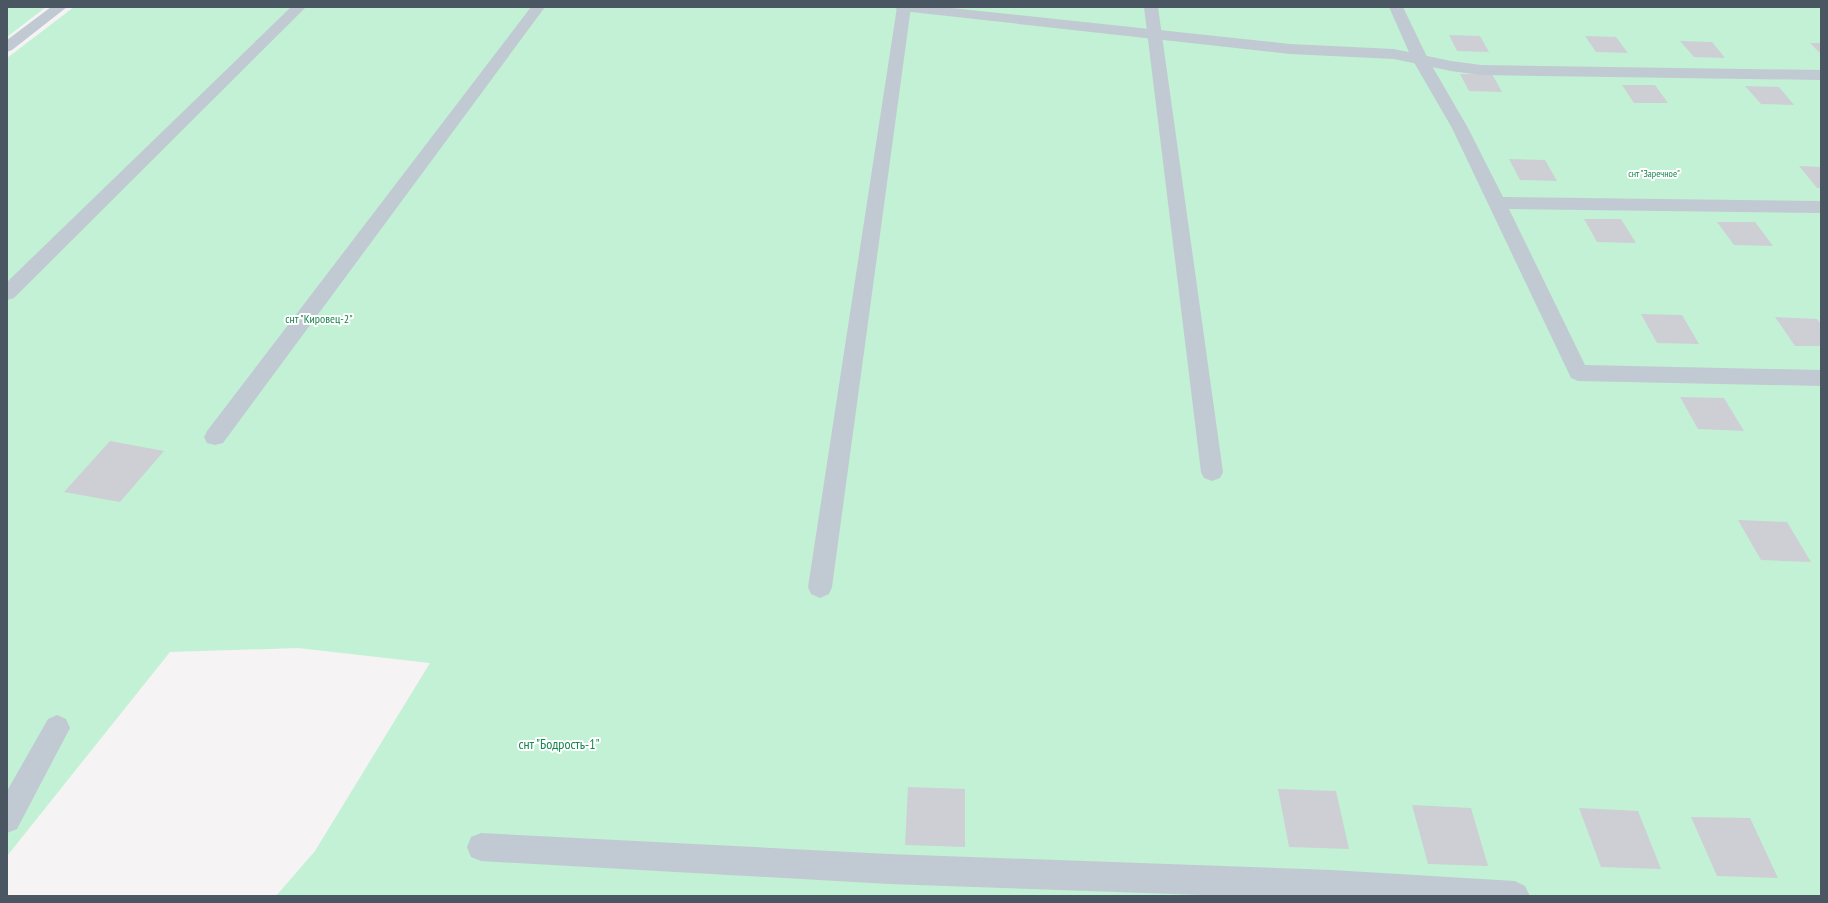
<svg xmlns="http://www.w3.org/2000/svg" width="1828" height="903" font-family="'PT Sans Narrow',sans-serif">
<rect width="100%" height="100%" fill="#f5f3f3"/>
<path fill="#c3f1d5" d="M 7,7 L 46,7 L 7,37 Z
M 74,7 L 1821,7 L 1821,896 L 276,896 L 315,851 L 430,663 L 298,648 L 170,652 L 7,856 L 7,58 Z"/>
<path fill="#cdcfd5" d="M 1449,35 L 1480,36 L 1489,52 L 1457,51 Z
M 1585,36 L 1616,37 L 1628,53 L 1596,52 Z
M 1680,41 L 1712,42 L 1725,58 L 1694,57 Z
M 1810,43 L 1821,43 L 1821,54 Z
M 1460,74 L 1492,74 L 1502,92 L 1469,91 Z
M 1622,85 L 1655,85 L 1668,103 L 1634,103 Z
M 1745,86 L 1779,87 L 1794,105 L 1761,104 Z
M 1509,159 L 1545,160 L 1557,181 L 1520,180 Z
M 1799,166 L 1821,167 L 1821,188 L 1817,188 Z
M 1584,219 L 1621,219 L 1636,243 L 1597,242 Z
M 1717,222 L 1755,222 L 1773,246 L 1734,245 Z
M 1641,314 L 1682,315 L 1699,344 L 1657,343 Z
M 1775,317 L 1817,319 L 1821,324 L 1821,346 L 1795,346 Z
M 1680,397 L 1724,398 L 1744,431 L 1698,429 Z
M 110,441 L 164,451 L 120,502 L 64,492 Z
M 1738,520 L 1787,522 L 1811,562 L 1761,560 Z
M 908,787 L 965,789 L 965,847 L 905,845 Z
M 1278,789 L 1336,791 L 1349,849 L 1289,847 Z
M 1412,805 L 1471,808 L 1488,866 L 1428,864 Z
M 1579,808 L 1638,811 L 1661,869 L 1601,867 Z
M 1691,817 L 1750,818 L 1778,878 L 1717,876 Z"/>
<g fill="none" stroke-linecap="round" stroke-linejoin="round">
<path fill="#c1cad2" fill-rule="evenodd" d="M 51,7 L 67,7 L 12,50 L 7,52 L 7,40 Z
M 291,7 L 306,7 L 14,298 L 7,300 L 7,282 Z
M 531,7 L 545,7 L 223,443 L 215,445 L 207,443 L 204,437 L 207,431 Z
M 897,7 L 911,7 L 832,587 L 829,594 L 820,598 L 811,594 L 808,587 Z
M 1144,7 L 1158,7 L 1223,472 L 1220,478 L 1212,481 L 1204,478 L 1201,472 Z
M 1389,7 L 1403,7 L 1428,59 L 1468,128 L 1503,197 L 1821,201 L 1821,213 L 1509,209 L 1585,365 L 1821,370 L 1821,386 L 1578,381 L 1571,378 L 1452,128 L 1412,59 Z
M 57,715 L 66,719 L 70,728 L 17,829 L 7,833 L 7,791 L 48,719 Z
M 481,833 L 889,854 L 1332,870 L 1515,881 L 1525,886 L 1530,896 L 1230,896 L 889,884 L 481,861 L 471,857 L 467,847 L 471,837 Z"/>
<path fill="#c1cad2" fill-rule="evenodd" d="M 895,7 L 942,7 L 1290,44 L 1394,49 L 1451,61 L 1481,65 L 1821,70 L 1821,80 L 1481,75 L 1451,71 L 1394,59 L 1290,54 L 902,11 L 897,10 Z"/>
</g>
<g text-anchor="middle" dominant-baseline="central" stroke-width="4" stroke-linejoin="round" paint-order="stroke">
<g font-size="10" fill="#17864f" stroke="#fff">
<text x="1654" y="173">снт "Заречное"</text>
</g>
<g font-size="12" fill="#17864f" stroke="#fff">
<text x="319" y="318">снт "Кировец-2"</text>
</g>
<g font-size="14" fill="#17864f" stroke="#fff">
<text x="559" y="744">снт "Бодрость-1"</text>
</g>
</g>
<rect width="1828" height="903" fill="none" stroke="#4a5661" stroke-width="16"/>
</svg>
